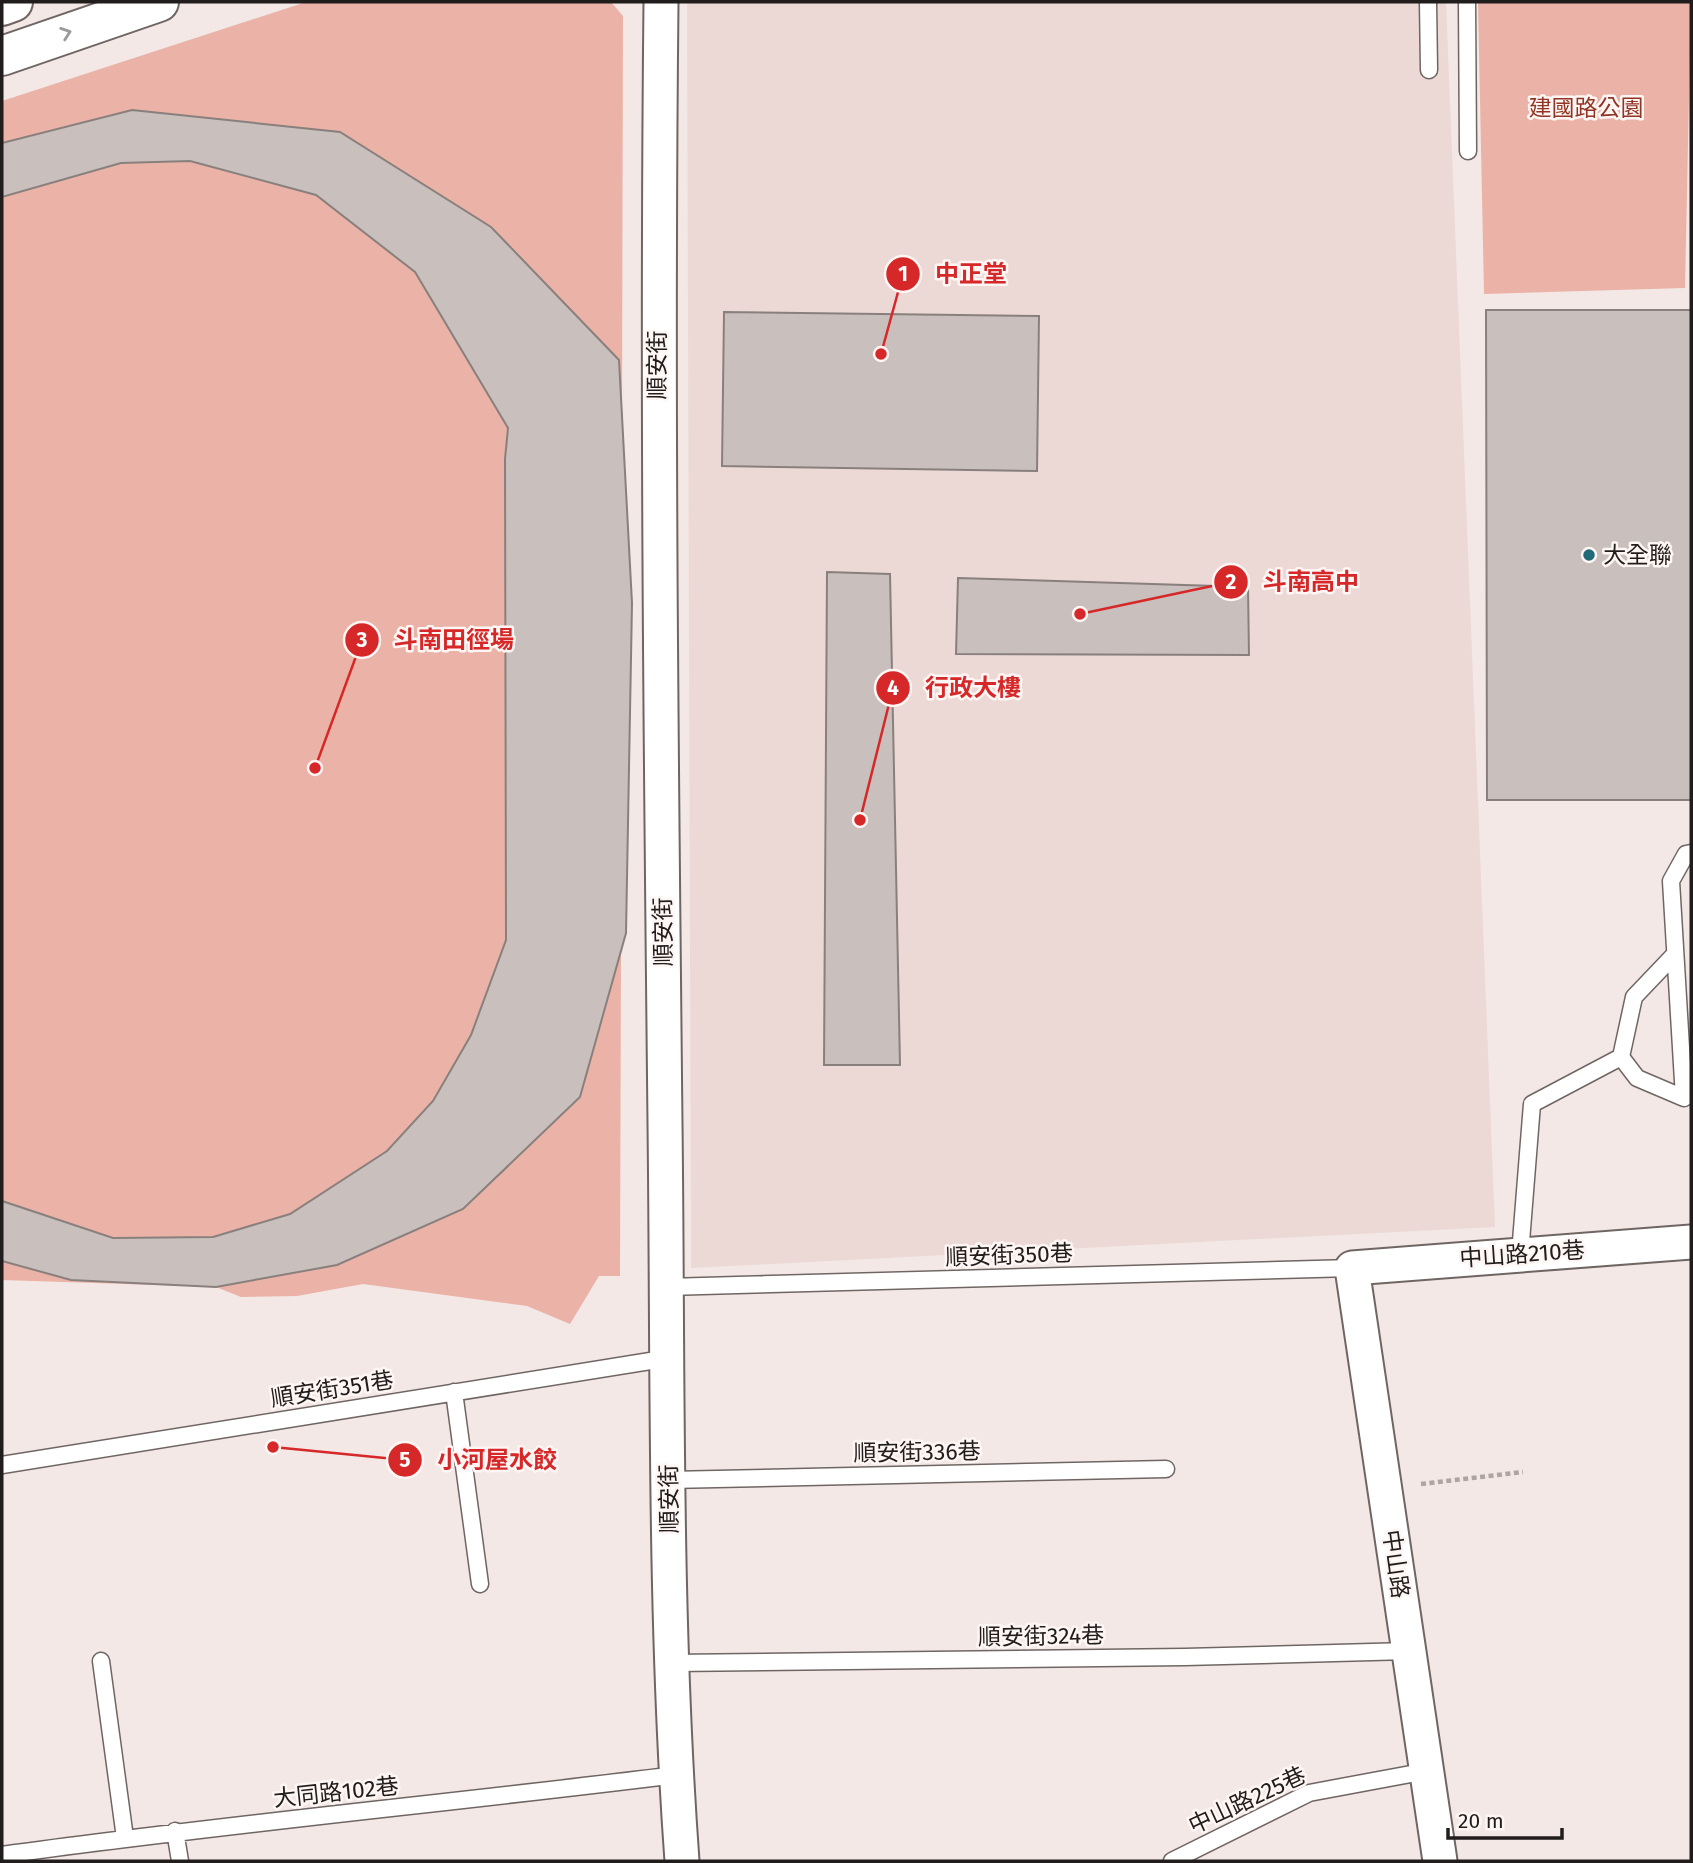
<svg xmlns="http://www.w3.org/2000/svg" width="1693" height="1863" font-family="'Fira Sans','Noto Sans TC',sans-serif">
<rect width="100%" height="100%" fill="#f3e8e5"/>
<path fill="#ecd9d5" d="M 687,2 L 1446,2 L 1495,1227 L 691,1268 Z"/>
<path fill="#ebb3a7" d="M 321,2 L 611,2 L 623,16 L 622,425 L 632,603 L 626,933 L 621,951 L 620,1276 L 599,1276 L 570,1324 L 527,1306 L 363,1284 L 297,1296 L 241,1297 L 216,1287 L 2,1280 L 2,101 L 303,3 Z
M 1478,2 L 1691,2 L 1685,288 L 1484,294 Z"/>
<path fill="#c9bfbd" stroke="#89807d" stroke-width="2" d="M 132,110 L 340,132 L 491,227 L 619,360 L 632,603 L 626,933 L 580,1097 L 463,1209 L 337,1265 L 216,1287 L 71,1280 L 2,1261 L 2,1201 L 113,1238 L 213,1237 L 290,1214 L 387,1151 L 433,1101 L 471,1035 L 506,940 L 505,459 L 508,428 L 415,272 L 316,195 L 190,161 L 121,163 L 2,197 L 2,143 Z
M 1486,310 L 1691,310 L 1691,800 L 1487,800 Z
M 724,312 L 1039,316 L 1037,471 L 722,466 Z
M 827,572 L 890,574 L 900,1065 L 824,1065 Z
M 958,578 L 1248,587 L 1249,655 L 956,654 Z"/>
<g fill="none" stroke-linecap="round" stroke-linejoin="round">
<defs>
<path id="service" d="M 1428,2 L 1429,70
M 1467,2 L 1468,151
M 1675,954 L 1634,997 L 1621,1057 L 1637,1078 L 1684,1098 L 1671,881 L 1686,854 L 1691,853
M 1520,1254 L 1532,1104 L 1621,1057
M 667,1287 L 1352,1268
M 454,1392 L 480,1584
M 2,1465 L 669,1358
M 669,1480 L 1166,1469
M 101,1661 L 125,1838
M 673,1663 L 1185,1657 L 1409,1651
M 175,1831 L 180,1861
M 2,1855 C 226,1824 451,1803 676,1775
M 1172,1861 L 1309,1793 L 1427,1771"/>
<path id="minor" d="M 661,2 C 657,376 661,749 665,1123 C 668,1369 664,1616 682,1861
M 1440,1861 L 1352,1268 L 1691,1242"/>
<path id="tertiary" d="M 2,6 L 13,2
M 2,56 L 159,2"/>
</defs>
<use href="#service" stroke="#6f6663" stroke-width="19"/>
<use href="#minor" stroke="#6f6663" stroke-width="37"/>
<use href="#tertiary" stroke="#6f6663" stroke-width="42"/>
<path stroke="#aea5a3" stroke-width="4.5" stroke-dasharray="5 3.5" stroke-linecap="butt" d="M 1421,1484 L 1523,1472"/>
<use href="#service" stroke="#fff" stroke-width="16"/>
<use href="#minor" stroke="#fff" stroke-width="33"/>
<use href="#tertiary" stroke="#fff" stroke-width="38"/>
</g>
<defs><path id="oneway-chevron" d="M-2-3.5L2.5 0L-2 3.5" fill="none" stroke-width="1.6" stroke-linecap="round" stroke-linejoin="round" transform="scale(1.75)"/></defs>
<use stroke="#9b9999" href="#oneway-chevron" transform="translate(66 33) rotate(-19)"/>
<circle fill="#226a77" stroke="#fef6f4" stroke-width="2.5" cx="1589" cy="555" r="7"/>
<g text-anchor="middle" dominant-baseline="central" stroke-width="5" stroke-linejoin="round" paint-order="stroke">
<g font-size="23" fill="#913524" stroke="#fef6f4">
<text x="1586" y="108">建國路公園</text>
</g>
<g font-size="23" fill="#201d1c" stroke="#fef6f4">
<text transform="translate(657 365) rotate(-90)">順安街</text>
<text transform="translate(663 932) rotate(-91)">順安街</text>
<text transform="translate(1522 1254) rotate(-4)">中山路210巷</text>
<text transform="translate(1009 1255) rotate(-2)">順安街350巷</text>
<text transform="translate(332 1389) rotate(-9)">順安街351巷</text>
<text transform="translate(917 1452) rotate(-1)">順安街336巷</text>
<text transform="translate(669 1499) rotate(-91)">順安街</text>
<text transform="translate(1396 1564) rotate(82)">中山路</text>
<text transform="translate(1041 1636) rotate(-1)">順安街324巷</text>
<text transform="translate(336 1792) rotate(-6)">大同路102巷</text>
<text transform="translate(1247 1800) rotate(-25)">中山路225巷</text>
</g>
<g font-size="23" fill="#201d1c" stroke="#fef6f4" text-anchor="start">
<text x="1603" y="555">大全聯</text>
</g>
</g>
<path fill="none" stroke="#d62828" stroke-width="2.5" d="M881 354L903 274M1080 614L1231 582M315 768L362 640M860 820L893 688M273 1447L405 1460"/>
<g fill="#d62828" stroke="#fef6f4" stroke-width="2.5">
<circle cx="881" cy="354" r="7"/>
<circle cx="1080" cy="614" r="7"/>
<circle cx="315" cy="768" r="7"/>
<circle cx="860" cy="820" r="7"/>
<circle cx="273" cy="1447" r="7"/>
<circle cx="903" cy="274" r="18"/>
<circle cx="1231" cy="582" r="18"/>
<circle cx="362" cy="640" r="18"/>
<circle cx="893" cy="688" r="18"/>
<circle cx="405" cy="1460" r="18"/>
</g>
<g font-size="21" text-anchor="middle" font-weight="bold" fill="#fff">
<text x="903" y="281">1</text>
<text x="1231" y="589">2</text>
<text x="362" y="647">3</text>
<text x="893" y="695">4</text>
<text x="405" y="1467">5</text>
</g>
<g font-size="24" text-anchor="middle" font-weight="bold" fill="#d62828" stroke="#fef6f4" stroke-width="5" stroke-linejoin="round" paint-order="stroke">
<text x="971" y="282">中正堂</text>
<text x="1311" y="590">斗南高中</text>
<text x="454" y="648">斗南田徑場</text>
<text x="973" y="696">行政大樓</text>
<text x="497" y="1468">小河屋水餃</text>
</g>
<rect width="1693" height="1863" fill="none" stroke="#201d1c" stroke-width="7"/>
<path d="M1448 1828v10h114v-10" fill="none" stroke="#201d1c" stroke-width="3.5"/>
<text x="1458" y="1828" font-size="21" fill="#201d1c" stroke="#fef6f4" stroke-width="5" paint-order="stroke">20 m</text>
</svg>
